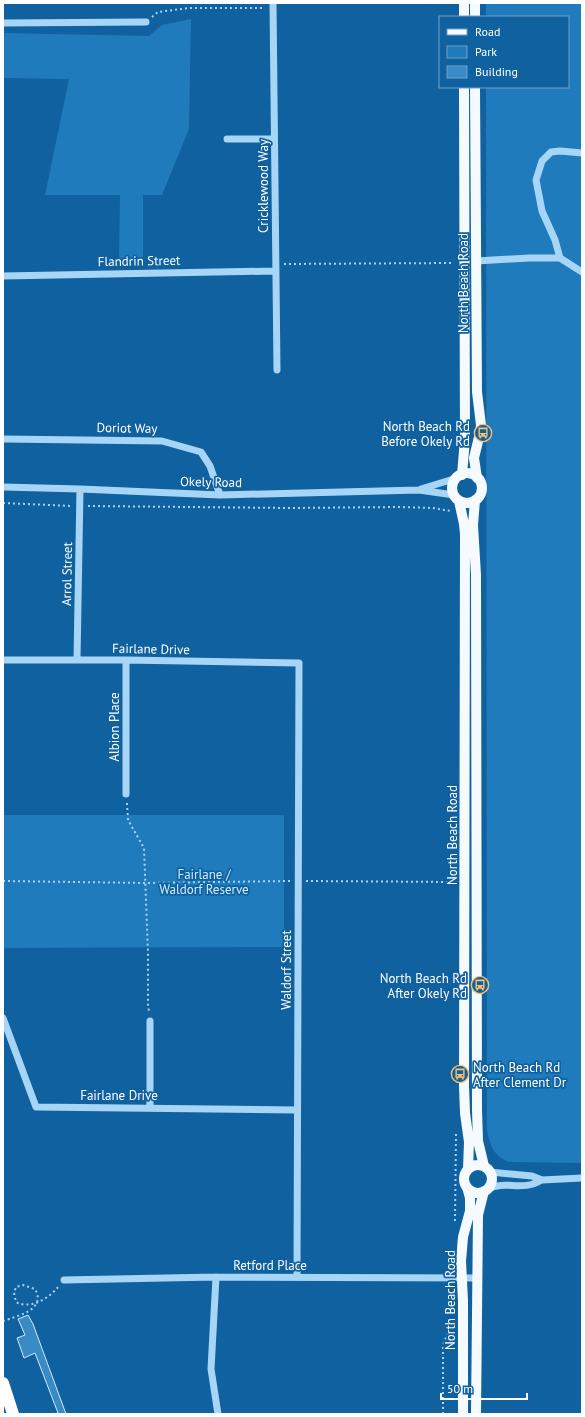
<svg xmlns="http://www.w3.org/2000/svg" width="585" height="1417" font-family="'PT Sans',sans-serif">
<rect width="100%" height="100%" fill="#10619f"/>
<path fill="#1f7bbc" d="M 486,3 L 582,3 L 582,1163 L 509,1162 C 493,1155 491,1147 487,1131 L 486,87 L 568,87 L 568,17 L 486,17 Z
M 191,19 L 189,129 L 162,195 L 143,195 L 143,261 L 119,261 L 120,195 L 45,195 L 69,79 L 3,78 L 3,33 L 149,36 L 162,25 Z
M 3,815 L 284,815 L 284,947 L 3,948 Z"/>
<path fill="#398bc6" stroke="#d0ebfe" d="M 28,1315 L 33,1324 L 66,1414 L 54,1414 L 58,1413 L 35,1353 L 24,1358 L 17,1338 L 25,1335 L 18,1319 Z"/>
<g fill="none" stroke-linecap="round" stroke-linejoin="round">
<path stroke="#a7d5f5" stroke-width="2" stroke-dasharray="2 3" stroke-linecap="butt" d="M 152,17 L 158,12 L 189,8 L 265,8
M 284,264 L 454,263
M 3,503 L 72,506
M 88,506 L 290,508 L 399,507 L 433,508 L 451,511
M 127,803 L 128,820 L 144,848 L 148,953 L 148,1004 L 149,1012
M 3,881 L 145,883 L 290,881
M 306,881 L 454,882
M 455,1221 L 456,1133
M 3,1321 C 17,1316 47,1310 35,1289 L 23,1285 L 16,1287 L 14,1293 L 16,1302 C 31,1310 49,1298 58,1287
M 443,1414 L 443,1345 L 451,1325"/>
<path stroke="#a7d5f5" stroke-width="7" d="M 273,3 L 277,370
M 3,23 L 146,22
M 227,139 L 274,139
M 560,258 L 555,240 L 542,211 L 536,180 L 542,161 L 551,152 L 560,151 L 582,153
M 476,261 L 529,258 L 560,258 L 582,272
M 3,276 L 275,271
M 3,439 L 162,441 L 201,452 L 210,466 L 220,495
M 3,487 L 80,489 L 220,495 L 419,490 L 454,495
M 421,489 L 457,478
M 3,660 L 126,660 L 299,663 L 297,1277
M 77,660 L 80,489
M 126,794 L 126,660
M 3,1018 L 36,1107 L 297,1110
M 150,1021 L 150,1107
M 490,1172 L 532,1176 L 542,1180 L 582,1178
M 488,1189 C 504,1181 517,1189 533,1184 C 536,1183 539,1181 542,1180
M 216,1277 L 211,1369 L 218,1414
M 64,1280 L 216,1277 L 477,1278"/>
<path stroke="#f5faff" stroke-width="10" d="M 464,3 L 464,17
M 475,3 L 475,17
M 475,87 L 477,392 L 481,425 L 480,433 L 474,458 L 477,478
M452 488a15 15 0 1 1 30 0a15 15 0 1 1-30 0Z
M 462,475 L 465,439 L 464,87
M 475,500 L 473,525 L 476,575 L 477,1110 L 478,1141 L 484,1166
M 459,501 L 464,524 L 465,534 L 464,1086 L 465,1113 L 469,1142 L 468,1169
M464 1179a14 14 0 1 1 28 0a14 14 0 1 1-28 0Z
M 463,1414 L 463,1301 L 461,1261 L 463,1237 L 470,1211 L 470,1198 L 467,1187
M 476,1414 L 478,1215 L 484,1191"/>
<path stroke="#fff" stroke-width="12" d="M 3,1383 L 13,1414"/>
</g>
<defs>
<symbol id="bus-ring" viewBox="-11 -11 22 22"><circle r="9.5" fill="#10619f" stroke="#ffc06b" stroke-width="1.5"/><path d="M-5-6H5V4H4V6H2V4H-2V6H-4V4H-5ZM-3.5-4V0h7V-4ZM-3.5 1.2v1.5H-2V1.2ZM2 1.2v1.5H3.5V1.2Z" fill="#ffc06b"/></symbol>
</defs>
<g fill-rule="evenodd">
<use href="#bus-ring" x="473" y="423" width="20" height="20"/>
<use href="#bus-ring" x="470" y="975" width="20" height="20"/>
<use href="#bus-ring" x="450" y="1064" width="20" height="20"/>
</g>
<g text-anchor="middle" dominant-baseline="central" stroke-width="3.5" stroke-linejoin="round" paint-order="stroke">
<g font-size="13" fill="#fff" stroke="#10619f">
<text transform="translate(263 186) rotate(-90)">Cricklewood Way</text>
<text transform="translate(139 261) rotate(-1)">Flandrin Street</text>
<text transform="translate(463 283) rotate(-90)">North Beach Road</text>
<text transform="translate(127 428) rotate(1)">Doriot Way</text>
<text transform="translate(211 482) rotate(1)">Okely Road</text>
<text transform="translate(67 574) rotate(-89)">Arrol Street</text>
<text transform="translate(151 649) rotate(1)">Fairlane Drive</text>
<text transform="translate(114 727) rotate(-90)">Albion Place</text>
<text transform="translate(452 835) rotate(-90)">North Beach Road</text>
<text transform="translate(286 970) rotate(-90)">Waldorf Street</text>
<text x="119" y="1095">Fairlane Drive</text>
<text x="270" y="1265">Retford Place</text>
<text transform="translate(450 1300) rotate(-90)">North Beach Road</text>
</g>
<g font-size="13" fill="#fff" stroke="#10619f" text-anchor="end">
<text x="470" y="426">North Beach Rd<tspan x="470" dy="15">Before Okely Rd</tspan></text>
<text x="467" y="978">North Beach Rd<tspan x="467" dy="15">After Okely Rd</tspan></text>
<text x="473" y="1067" text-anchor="start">North Beach Rd<tspan x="473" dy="15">After Clement Dr</tspan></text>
</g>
<g font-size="13" fill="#d0ebfe" stroke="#10619f">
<text x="204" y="874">Fairlane /<tspan x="204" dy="15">Waldorf Reserve</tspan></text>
</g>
</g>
<rect width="585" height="1417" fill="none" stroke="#ffffff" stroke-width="8"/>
<rect x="439" y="16" width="130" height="72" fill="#10619f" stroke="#70a0c5"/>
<rect x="447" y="29" width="20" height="6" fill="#f5faff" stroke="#70a0c5"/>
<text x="475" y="36" font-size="12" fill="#ffffff">Road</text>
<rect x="447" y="46" width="20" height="12" fill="#1f7bbc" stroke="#70a0c5"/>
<text x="475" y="56" font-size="12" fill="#ffffff">Park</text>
<rect x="447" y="66" width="20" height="12" fill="#398bc6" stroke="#70a0c5"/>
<text x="475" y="76" font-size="12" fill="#ffffff">Building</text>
<path d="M441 1393v6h86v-6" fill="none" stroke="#ffffff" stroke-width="2"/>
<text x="447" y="1393" font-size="12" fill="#ffffff" stroke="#10619f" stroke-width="3" paint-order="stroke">50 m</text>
</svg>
